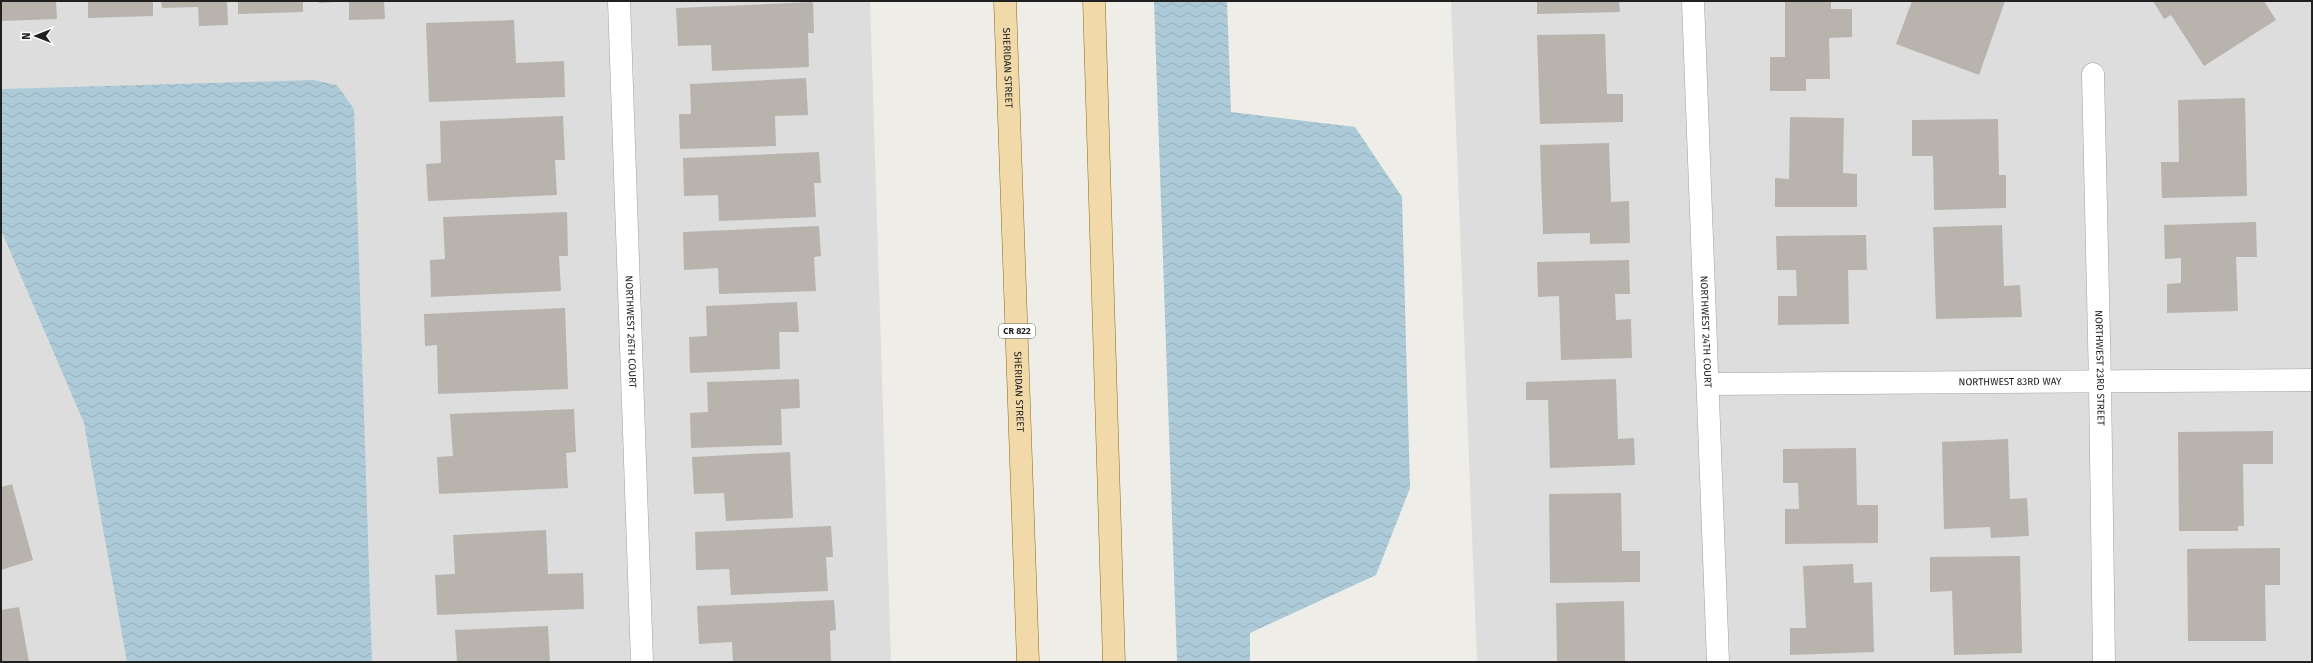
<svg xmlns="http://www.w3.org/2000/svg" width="2313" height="663" font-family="'Fira Sans',sans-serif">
<defs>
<pattern id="water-waves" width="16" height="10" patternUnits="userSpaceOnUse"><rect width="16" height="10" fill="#adcad8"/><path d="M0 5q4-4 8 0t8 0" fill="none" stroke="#95adb9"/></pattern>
</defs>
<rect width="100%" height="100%" fill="#efede7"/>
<path fill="#dedddd" d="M 1,1 L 870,1 L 891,662 L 1,662 Z
M 1451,1 L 2312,1 L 2312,662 L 1477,662 Z"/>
<path fill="url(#water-waves)" d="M 1154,1 L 1227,1 L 1231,112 L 1355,127 L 1402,197 L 1410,488 L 1376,575 L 1250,633 L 1250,662 L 1177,662 Z
M 313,80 L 337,85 L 354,109 L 372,662 L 127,662 L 84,423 L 1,230 L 1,89 Z"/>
<path fill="#b8b3ad" d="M 1,1 L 56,1 L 57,19 L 1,21 Z
M 88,1 L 153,1 L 153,16 L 88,18 Z
M 161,1 L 227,1 L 228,25 L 199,26 L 198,7 L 162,8 Z
M 238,1 L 303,1 L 303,12 L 238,14 Z
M 319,1 L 335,1 L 335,2 L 319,3 Z
M 349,1 L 384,1 L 385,19 L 349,20 Z
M 1537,1 L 1619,1 L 1620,12 L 1537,14 Z
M 1785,1 L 1831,1 L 1831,9 L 1852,9 L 1852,37 L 1829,38 L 1830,79 L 1806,79 L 1806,91 L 1770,91 L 1770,57 L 1785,57 Z
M 1912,1 L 2005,1 L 1979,75 L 1896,44 Z
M 2153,1 L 2264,1 L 2276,20 L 2204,66 L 2171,15 L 2164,19 Z
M 813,2 L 814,33 L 808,33 L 809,67 L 712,71 L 711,45 L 678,46 L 676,8 Z
M 514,20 L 516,63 L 564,61 L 565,97 L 429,102 L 426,23 Z
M 1605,34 L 1607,94 L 1623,94 L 1623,122 L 1540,124 L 1537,35 Z
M 806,78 L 808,115 L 775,116 L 776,146 L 680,149 L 679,114 L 691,114 L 690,84 Z
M 2245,98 L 2247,196 L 2162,198 L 2161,162 L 2179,162 L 2178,100 Z
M 563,116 L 565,160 L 555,160 L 557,195 L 428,201 L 426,164 L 441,163 L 440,121 Z
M 1790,117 L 1844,118 L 1843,173 L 1857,174 L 1857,207 L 1775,207 L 1775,178 L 1789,179 Z
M 1998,119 L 1999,175 L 2006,175 L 2006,208 L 1934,210 L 1933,156 L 1912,156 L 1912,120 Z
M 1609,143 L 1611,202 L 1629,201 L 1630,243 L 1590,244 L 1590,233 L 1543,234 L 1540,145 Z
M 819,152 L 821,183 L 814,183 L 816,217 L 719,221 L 718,195 L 684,196 L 683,158 Z
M 567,212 L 568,256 L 559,256 L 561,291 L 431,297 L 430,260 L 445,259 L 443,217 Z
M 2256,222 L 2257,257 L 2236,257 L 2238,311 L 2167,313 L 2167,284 L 2181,283 L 2181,258 L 2165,259 L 2164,225 Z
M 2002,225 L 2004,286 L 2020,285 L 2022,317 L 1936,319 L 1933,227 Z
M 819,226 L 821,256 L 814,257 L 816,291 L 719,294 L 718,268 L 684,270 L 683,232 Z
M 1866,235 L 1867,270 L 1848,270 L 1849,324 L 1778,325 L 1778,296 L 1797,296 L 1796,270 L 1777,270 L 1776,236 Z
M 1629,260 L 1630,294 L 1615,294 L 1616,320 L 1631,319 L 1632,358 L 1561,360 L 1559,296 L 1538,297 L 1537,262 Z
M 797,302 L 799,332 L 779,332 L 780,369 L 690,373 L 689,337 L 707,336 L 706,306 Z
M 565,308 L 568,389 L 438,394 L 437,345 L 425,346 L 424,314 Z
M 799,379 L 800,408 L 781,409 L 782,445 L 691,448 L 690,413 L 708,412 L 707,382 Z
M 1616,379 L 1618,439 L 1634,438 L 1635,465 L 1550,468 L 1548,400 L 1526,400 L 1526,382 Z
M 574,409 L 576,452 L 566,453 L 568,488 L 439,494 L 437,457 L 453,456 L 450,414 Z
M 2273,431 L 2273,464 L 2243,464 L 2244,526 L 2238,526 L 2238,531 L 2179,531 L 2178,432 Z
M 2008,439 L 2010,499 L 2027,498 L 2029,536 L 1991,538 L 1990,527 L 1944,529 L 1942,442 Z
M 1856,448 L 1857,505 L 1878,505 L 1878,543 L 1785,544 L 1785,509 L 1799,509 L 1798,483 L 1783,483 L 1783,449 Z
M 790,452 L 793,518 L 726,521 L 724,493 L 694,494 L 692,457 Z
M 12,484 L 33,560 L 1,570 L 1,487 Z
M 1621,493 L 1622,551 L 1640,551 L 1640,582 L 1550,583 L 1549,494 Z
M 831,526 L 833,557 L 826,557 L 828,591 L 731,595 L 729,569 L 696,570 L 695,532 Z
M 546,530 L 548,574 L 583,573 L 584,609 L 437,615 L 435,575 L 455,574 L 453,535 Z
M 2280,548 L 2280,585 L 2265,585 L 2266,641 L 2188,641 L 2187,549 Z
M 2020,556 L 2022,653 L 1954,655 L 1952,591 L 1930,592 L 1930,557 Z
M 1853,564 L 1854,583 L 1872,582 L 1874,652 L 1790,655 L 1790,628 L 1806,628 L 1803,566 Z
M 834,600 L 836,630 L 830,631 L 831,662 L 733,662 L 732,642 L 699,644 L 697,606 Z
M 1624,601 L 1625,662 L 1557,662 L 1556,603 Z
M 19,607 L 29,662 L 1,662 L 1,610 Z
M 548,626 L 550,662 L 457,662 L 455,630 Z"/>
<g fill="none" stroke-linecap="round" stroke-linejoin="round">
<defs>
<g id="minor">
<path id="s1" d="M 619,1 L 642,662"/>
<path id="s2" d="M 1693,1 L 1718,662"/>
<path id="s3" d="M 2093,74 L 2100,382 L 2104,662"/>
<path id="s4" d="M 1708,384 L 2312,380"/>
</g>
<g id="primary">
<path id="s5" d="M 1005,1 L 1028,662"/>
<path d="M 1094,1 L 1114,662"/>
</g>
</defs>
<use href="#minor" stroke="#a1a1a1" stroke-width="23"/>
<use href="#primary" stroke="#8b6d11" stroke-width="23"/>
<use href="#minor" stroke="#fff" stroke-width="22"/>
<use href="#primary" stroke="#f2d9aa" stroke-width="22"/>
</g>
<g text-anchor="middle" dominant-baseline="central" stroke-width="4" stroke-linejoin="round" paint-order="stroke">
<rect fill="#fff" stroke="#636363" stroke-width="1" x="999" y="324" width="36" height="14" rx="3"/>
<g font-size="9" font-weight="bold" fill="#202020">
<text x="1017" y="331">CR 822</text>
</g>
<g font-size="10" fill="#202020" stroke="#fff">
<text stroke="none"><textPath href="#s5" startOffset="67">SHERIDAN STREET</textPath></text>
<text stroke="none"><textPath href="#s1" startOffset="331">NORTHWEST 26TH COURT</textPath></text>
<text stroke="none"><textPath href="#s2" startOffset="331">NORTHWEST 24TH COURT</textPath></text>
<text stroke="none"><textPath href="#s3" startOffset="294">NORTHWEST 23RD STREET</textPath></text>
<text stroke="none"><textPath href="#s4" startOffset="302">NORTHWEST 83RD WAY</textPath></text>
<text stroke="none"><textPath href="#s5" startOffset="391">SHERIDAN STREET</textPath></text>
</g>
</g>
<rect width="2313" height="663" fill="none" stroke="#202020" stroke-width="4"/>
<g transform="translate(36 36) rotate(270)" stroke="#ffffff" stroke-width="3" paint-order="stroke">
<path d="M0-3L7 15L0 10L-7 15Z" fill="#202020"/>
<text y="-6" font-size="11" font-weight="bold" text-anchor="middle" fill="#202020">N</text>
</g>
</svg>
